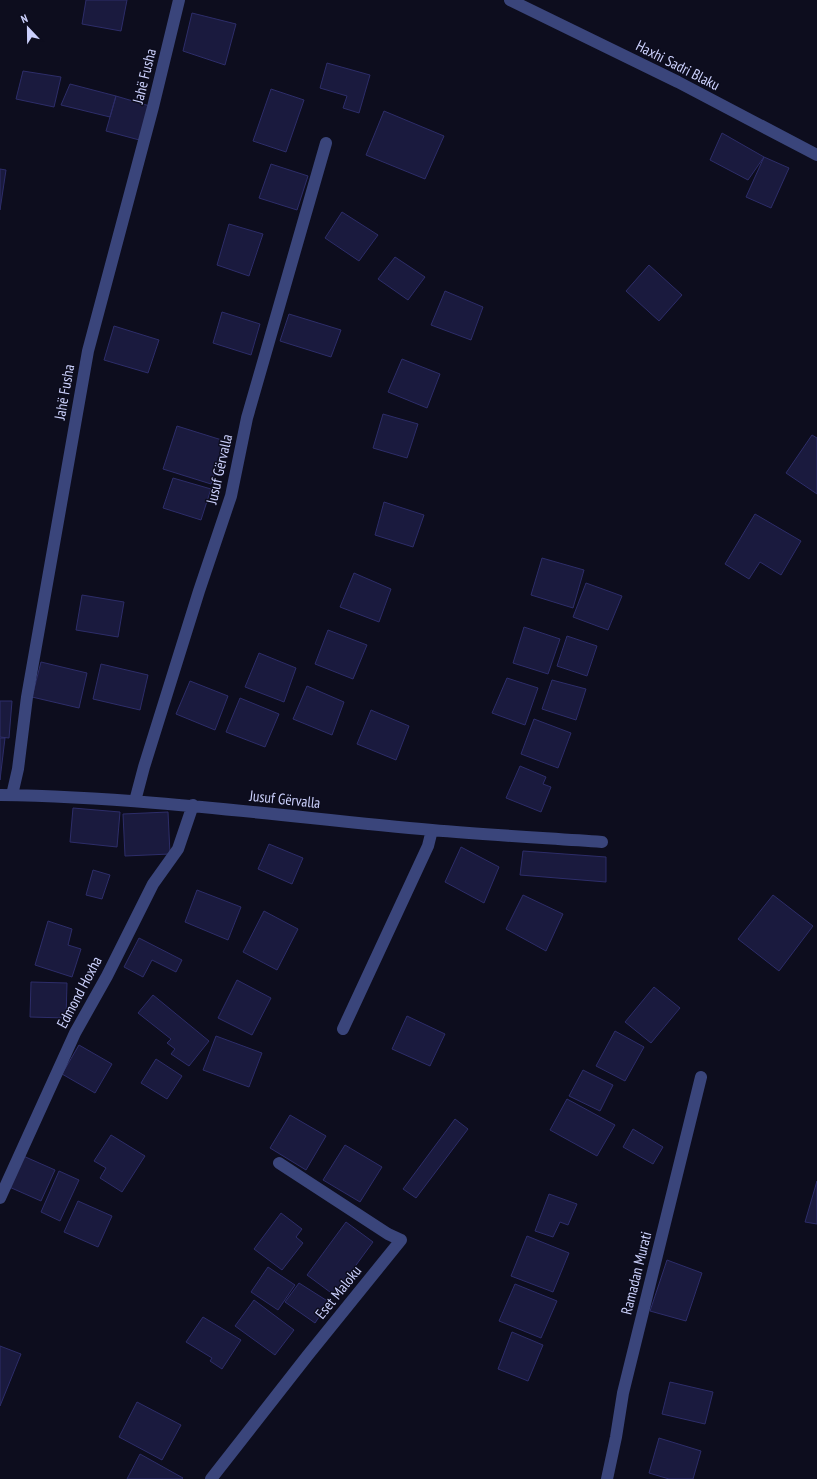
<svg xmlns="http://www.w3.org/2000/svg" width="817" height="1479" font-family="'PT Sans Narrow',sans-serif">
<rect width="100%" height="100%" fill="#0d0d1e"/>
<path fill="#1a1a3e" stroke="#2d2d69" d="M 86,0 L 127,0 L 121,31 L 82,24 Z
M 192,13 L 236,24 L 225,65 L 183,51 Z
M 327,63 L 370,75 L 359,113 L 343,108 L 347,96 L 320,88 Z
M 23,71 L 61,77 L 54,107 L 16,99 Z
M 70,84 L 116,96 L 110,117 L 61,105 Z
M 271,89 L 304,100 L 286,152 L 253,141 Z
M 116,96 L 153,107 L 143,141 L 106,131 Z
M 384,111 L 444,136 L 425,179 L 366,155 Z
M 722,133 L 764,157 L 748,180 L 710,160 Z
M 764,157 L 789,168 L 771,208 L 746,197 Z
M 271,164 L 308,176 L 297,210 L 259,198 Z
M 0,169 L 6,170 L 0,210 Z
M 342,212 L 378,235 L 359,261 L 325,238 Z
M 229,224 L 263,234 L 249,276 L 217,265 Z
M 395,257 L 425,277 L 408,300 L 378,279 Z
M 649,265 L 682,295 L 659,321 L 626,291 Z
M 445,291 L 483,307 L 471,340 L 431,325 Z
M 222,312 L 260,324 L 251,355 L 213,343 Z
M 289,314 L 341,330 L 331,357 L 280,341 Z
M 114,326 L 159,340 L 148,373 L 104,360 Z
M 402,359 L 440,374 L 427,408 L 388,392 Z
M 383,414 L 418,424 L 407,458 L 373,448 Z
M 177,426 L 225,441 L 211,484 L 163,469 Z
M 812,435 L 817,438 L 817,494 L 786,473 Z
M 173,478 L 211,489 L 201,520 L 163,508 Z
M 384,502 L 424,515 L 413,547 L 375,535 Z
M 755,514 L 801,541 L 781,575 L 760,562 L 749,579 L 725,564 Z
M 542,558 L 584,570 L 573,608 L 531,595 Z
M 354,573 L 391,589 L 379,622 L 340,607 Z
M 586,583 L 622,596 L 608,630 L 573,617 Z
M 82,595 L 124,602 L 118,637 L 76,630 Z
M 524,627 L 560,639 L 548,674 L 513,663 Z
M 328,630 L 367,645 L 353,679 L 315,664 Z
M 567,636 L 597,646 L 587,676 L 557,666 Z
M 259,653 L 296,668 L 284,702 L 245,687 Z
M 41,662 L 87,673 L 79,708 L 32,697 Z
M 101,664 L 148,675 L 140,710 L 93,699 Z
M 507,678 L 538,688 L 525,725 L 492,713 Z
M 552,680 L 586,689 L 576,720 L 542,709 Z
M 190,681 L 228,696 L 215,730 L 176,714 Z
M 307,686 L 344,702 L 332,735 L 293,719 Z
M 240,698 L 279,714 L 265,747 L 226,732 Z
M 0,701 L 12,701 L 9,738 L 0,737 Z
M 371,710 L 409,726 L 396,760 L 357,744 Z
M 534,719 L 571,733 L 558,768 L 521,754 Z
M 0,738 L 5,738 L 0,780 Z
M 520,766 L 546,777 L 543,784 L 551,787 L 541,812 L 506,798 Z
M 73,808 L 120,812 L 117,847 L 70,842 Z
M 168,812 L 170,854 L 125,856 L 123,814 Z
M 269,844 L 303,858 L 292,884 L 258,869 Z
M 461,847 L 499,867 L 484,903 L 445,882 Z
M 523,851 L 606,857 L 606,882 L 520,875 Z
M 93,870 L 110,875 L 102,899 L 86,895 Z
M 197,890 L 241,907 L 228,940 L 185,922 Z
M 523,895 L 563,914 L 546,951 L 506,929 Z
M 773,895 L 813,926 L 779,971 L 738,939 Z
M 264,911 L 298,929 L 277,970 L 243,952 Z
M 48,921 L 72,929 L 68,945 L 81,949 L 72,977 L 35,965 Z
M 139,938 L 182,960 L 176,972 L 152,960 L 143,977 L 124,967 Z
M 237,980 L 271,998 L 252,1035 L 218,1018 Z
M 31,982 L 67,983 L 66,1018 L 30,1017 Z
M 654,987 L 680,1008 L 651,1043 L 625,1022 Z
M 153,995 L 209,1041 L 189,1066 L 171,1054 L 175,1049 L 167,1043 L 171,1039 L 138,1013 Z
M 407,1016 L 445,1034 L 430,1066 L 392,1049 Z
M 615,1031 L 644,1047 L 625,1081 L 596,1066 Z
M 216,1036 L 262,1053 L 249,1087 L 203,1070 Z
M 79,1045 L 112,1064 L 95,1093 L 62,1074 Z
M 156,1059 L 182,1076 L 167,1099 L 141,1083 Z
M 583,1070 L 613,1085 L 600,1111 L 569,1096 Z
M 567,1099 L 615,1125 L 597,1156 L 550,1130 Z
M 290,1115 L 326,1136 L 306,1170 L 270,1148 Z
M 455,1119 L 468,1129 L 416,1198 L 403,1189 Z
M 633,1129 L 663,1147 L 653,1164 L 623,1147 Z
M 111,1135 L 145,1156 L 122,1192 L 100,1178 L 106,1168 L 94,1161 Z
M 345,1145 L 382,1167 L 360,1202 L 323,1180 Z
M 21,1155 L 55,1170 L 41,1201 L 7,1186 Z
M 59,1171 L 79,1180 L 60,1221 L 41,1212 Z
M 817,1181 L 817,1224 L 805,1222 Z
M 549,1194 L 577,1204 L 568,1225 L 560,1222 L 553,1237 L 535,1231 Z
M 78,1201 L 112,1216 L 98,1247 L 64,1232 Z
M 281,1213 L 302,1229 L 296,1237 L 303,1243 L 282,1270 L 254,1249 Z
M 346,1222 L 373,1242 L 334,1295 L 307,1275 Z
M 527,1236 L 569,1253 L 553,1292 L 511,1276 Z
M 667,1260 L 702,1273 L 686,1321 L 650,1311 Z
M 268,1267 L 295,1285 L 278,1310 L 251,1292 Z
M 299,1283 L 329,1302 L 315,1323 L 285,1302 Z
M 515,1284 L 557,1301 L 541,1338 L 499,1321 Z
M 254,1300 L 294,1330 L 275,1355 L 235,1326 Z
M 203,1317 L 241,1340 L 222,1369 L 210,1361 L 212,1358 L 186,1342 Z
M 512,1332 L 543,1345 L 528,1381 L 498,1369 Z
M 0,1346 L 21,1354 L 0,1406 Z
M 670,1382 L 713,1392 L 705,1424 L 662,1414 Z
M 137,1402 L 181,1425 L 162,1460 L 119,1437 Z
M 659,1438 L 701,1451 L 693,1479 L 669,1479 L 649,1473 Z
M 140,1454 L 183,1478 L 182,1479 L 127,1479 Z"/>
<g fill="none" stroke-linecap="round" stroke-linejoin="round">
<path stroke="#3a457b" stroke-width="12" d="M 510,0 L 678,82 L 817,155
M 0,795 C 145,797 288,817 432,830 C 489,835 545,838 602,842
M 12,795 L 18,769 L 27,697 L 88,351 L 153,107 L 179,0
M 135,801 L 144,767 L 199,591 L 231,496 L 247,418 L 326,143
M 343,1029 L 428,846 L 432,830
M 0,1198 L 75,1033 L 107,976 L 153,884 L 178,849 L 193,805
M 211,1479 L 308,1355 L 401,1240 L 388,1234 L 279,1163
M 607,1479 L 616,1437 L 623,1393 L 701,1077"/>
</g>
<g text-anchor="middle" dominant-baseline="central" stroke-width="3" stroke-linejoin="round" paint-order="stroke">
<g font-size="15" fill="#ccd1fd" stroke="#0d0d1e">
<text transform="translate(678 65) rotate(27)">Haxhi Sadri Blaku</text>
<text transform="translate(144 76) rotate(-76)">Jahë Fusha</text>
<text transform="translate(64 392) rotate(-80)">Jahë Fusha</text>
<text transform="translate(219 469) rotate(-77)">Jusuf Gërvalla</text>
<text transform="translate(285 799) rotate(6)">Jusuf Gërvalla</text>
<text transform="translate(79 992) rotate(-62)">Edmond Hoxha</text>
<text transform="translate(636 1273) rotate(-76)">Ramadan Murati</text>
<text transform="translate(338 1292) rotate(-51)">Eset Maloku</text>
</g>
</g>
<g transform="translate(28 28) rotate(338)" stroke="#0d0d1e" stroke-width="3" paint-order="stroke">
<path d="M0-3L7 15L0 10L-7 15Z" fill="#ccd1fd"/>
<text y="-6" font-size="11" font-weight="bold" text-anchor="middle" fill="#ccd1fd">N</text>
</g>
</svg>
